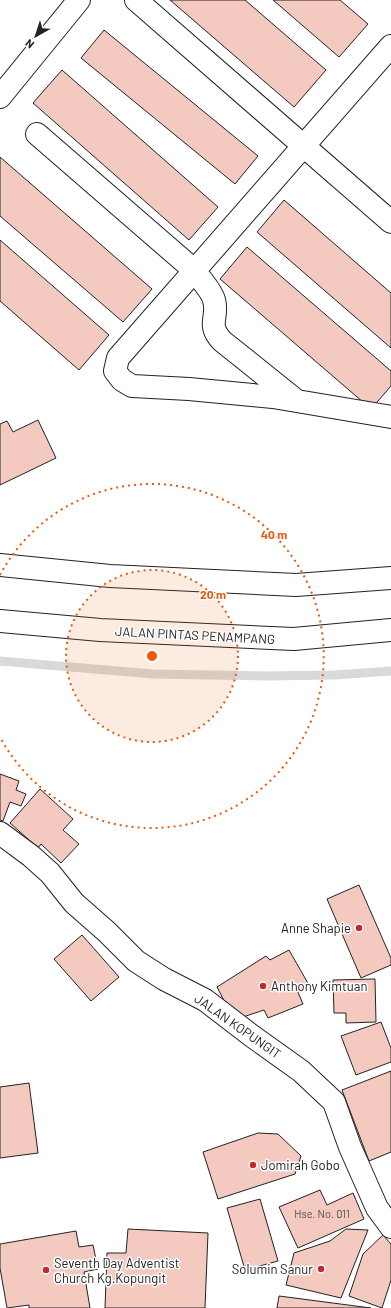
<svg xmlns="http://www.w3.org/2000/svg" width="391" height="1308" font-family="Barlow,sans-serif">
<rect width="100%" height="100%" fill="#fff"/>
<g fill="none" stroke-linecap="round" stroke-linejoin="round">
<path stroke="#d9d9d9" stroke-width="9" d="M 0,661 L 153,674 L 266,676 L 335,675 L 391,671"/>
</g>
<path fill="#f3c9c0" stroke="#222" d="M 170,0 L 245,0 L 326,70 L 294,107 Z
M 273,0 L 340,0 L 368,24 L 339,57 Z
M 104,30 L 258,156 L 235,184 L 81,58 Z
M 62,70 L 218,207 L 189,240 L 33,103 Z
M 0,157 L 152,289 L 123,322 L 0,216 Z
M 284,200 L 391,293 L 391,348 L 257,232 Z
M 0,240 L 109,335 L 79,370 L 0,301 Z
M 247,247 L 391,371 L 391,386 L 371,409 L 220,279 Z
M 38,420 L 56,458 L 0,485 L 0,424 L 7,421 L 13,432 Z
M 0,774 L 19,781 L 16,790 L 26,794 L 21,806 L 10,802 L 3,821 L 0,820 Z
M 40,789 L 73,819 L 63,830 L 79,844 L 61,863 L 41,844 L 38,848 L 10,823 Z
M 359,885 L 391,958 L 391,965 L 361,978 L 327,899 Z
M 82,935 L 119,977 L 91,1001 L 54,959 Z
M 289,950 L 309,985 L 297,990 L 303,1004 L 268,1018 L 264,1010 L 234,1020 L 217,987 L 266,956 L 270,960 Z
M 375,979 L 376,1022 L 346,1023 L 346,1013 L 334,1013 L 333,980 Z
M 381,1022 L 391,1048 L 391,1062 L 356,1075 L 341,1036 Z
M 391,1071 L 391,1152 L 369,1161 L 342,1090 Z
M 29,1083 L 38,1153 L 0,1158 L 0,1087 Z
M 258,1133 L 278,1134 L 301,1156 L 295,1174 L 218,1199 L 203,1152 Z
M 320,1190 L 327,1205 L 353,1193 L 364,1219 L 298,1248 L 279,1207 Z
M 260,1199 L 278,1261 L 245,1270 L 227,1208 Z
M 128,1229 L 208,1233 L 205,1308 L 105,1308 L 107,1253 L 126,1253 Z
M 346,1229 L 368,1230 L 341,1298 L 286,1285 L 294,1253 L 330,1241 Z
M 76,1231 L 79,1247 L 93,1245 L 98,1269 L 84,1272 L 90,1308 L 29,1308 L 29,1305 L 7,1308 L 0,1268 L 0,1244 Z
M 383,1235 L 391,1244 L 391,1280 L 382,1308 L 349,1296 L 363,1254 Z
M 279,1296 L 371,1308 L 277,1308 Z"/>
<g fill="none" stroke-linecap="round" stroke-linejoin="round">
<defs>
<path id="minor" d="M 136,0 L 391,222
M 391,46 L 118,358 L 115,371 L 122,380 L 132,386 L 189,389 L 273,397 L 391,417
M 0,97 L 79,0
M 37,134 L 195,271 C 200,279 212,291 214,300 C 219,318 206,324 222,341 L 297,401
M 0,833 L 31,856 L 50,873 L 74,903 L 107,932 L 136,961 L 164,979 L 205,1000 L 252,1036 L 301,1071 L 334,1102 L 350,1147 L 377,1208 L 391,1227"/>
<path id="primary" d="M 0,565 L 110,576 L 296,585 L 391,578
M 0,621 L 100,630 L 294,639 L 391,630"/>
</defs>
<use href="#minor" stroke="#222" stroke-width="24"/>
<use href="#primary" stroke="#222" stroke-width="24"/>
<use href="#minor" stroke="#fff" stroke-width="22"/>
<use href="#primary" stroke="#fff" stroke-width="22"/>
</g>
<circle cx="152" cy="656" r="86" fill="#e8590c" fill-opacity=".12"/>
<g fill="none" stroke="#e8590c" stroke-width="2" stroke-dasharray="2 4">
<circle cx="152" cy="656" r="86"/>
<path d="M0 575A172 172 0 1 1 0 737"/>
</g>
<g fill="#c62828" stroke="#fff" stroke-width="1.5">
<circle cx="359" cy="928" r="4"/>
<circle cx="263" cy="986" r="4"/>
<circle cx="253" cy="1165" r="4"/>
<circle cx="321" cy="1269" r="4"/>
<circle cx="46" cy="1270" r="4"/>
</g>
<g text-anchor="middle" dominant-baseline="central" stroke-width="3" stroke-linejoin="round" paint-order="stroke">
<g font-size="11" fill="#564c4a">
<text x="322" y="1213">Hse. No. 011</text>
</g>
<g font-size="13" fill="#222" stroke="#fff">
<text transform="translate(195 635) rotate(3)">JALAN PINTAS PENAMPANG</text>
<text transform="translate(238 1026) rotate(35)">JALAN KOPUNGIT</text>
</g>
<g font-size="13" fill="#222" stroke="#fff" text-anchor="start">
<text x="351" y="928" text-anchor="end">Anne Shapie</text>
<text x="271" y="986">Anthony Kimtuan</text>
<text x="261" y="1165">Jomirah Gobo</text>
<text x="54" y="1263">Seventh Day Adventist<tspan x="54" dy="15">Church Kg.Kopungit</tspan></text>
<text x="313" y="1269" text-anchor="end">Solumin Sanur</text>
</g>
</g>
<circle cx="152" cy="656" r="6" fill="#e8590c" stroke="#fff" stroke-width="2"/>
<g font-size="12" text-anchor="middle" font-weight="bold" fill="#e8590c" stroke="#fff" stroke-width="3" stroke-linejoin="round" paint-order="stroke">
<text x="274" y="539">40 m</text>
<text x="213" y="599">20 m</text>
</g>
<g transform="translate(36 36) rotate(219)" stroke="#ffffff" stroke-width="3" paint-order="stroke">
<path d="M0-3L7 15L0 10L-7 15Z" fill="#222222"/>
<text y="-6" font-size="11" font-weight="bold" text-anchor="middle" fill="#222222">N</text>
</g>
</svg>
